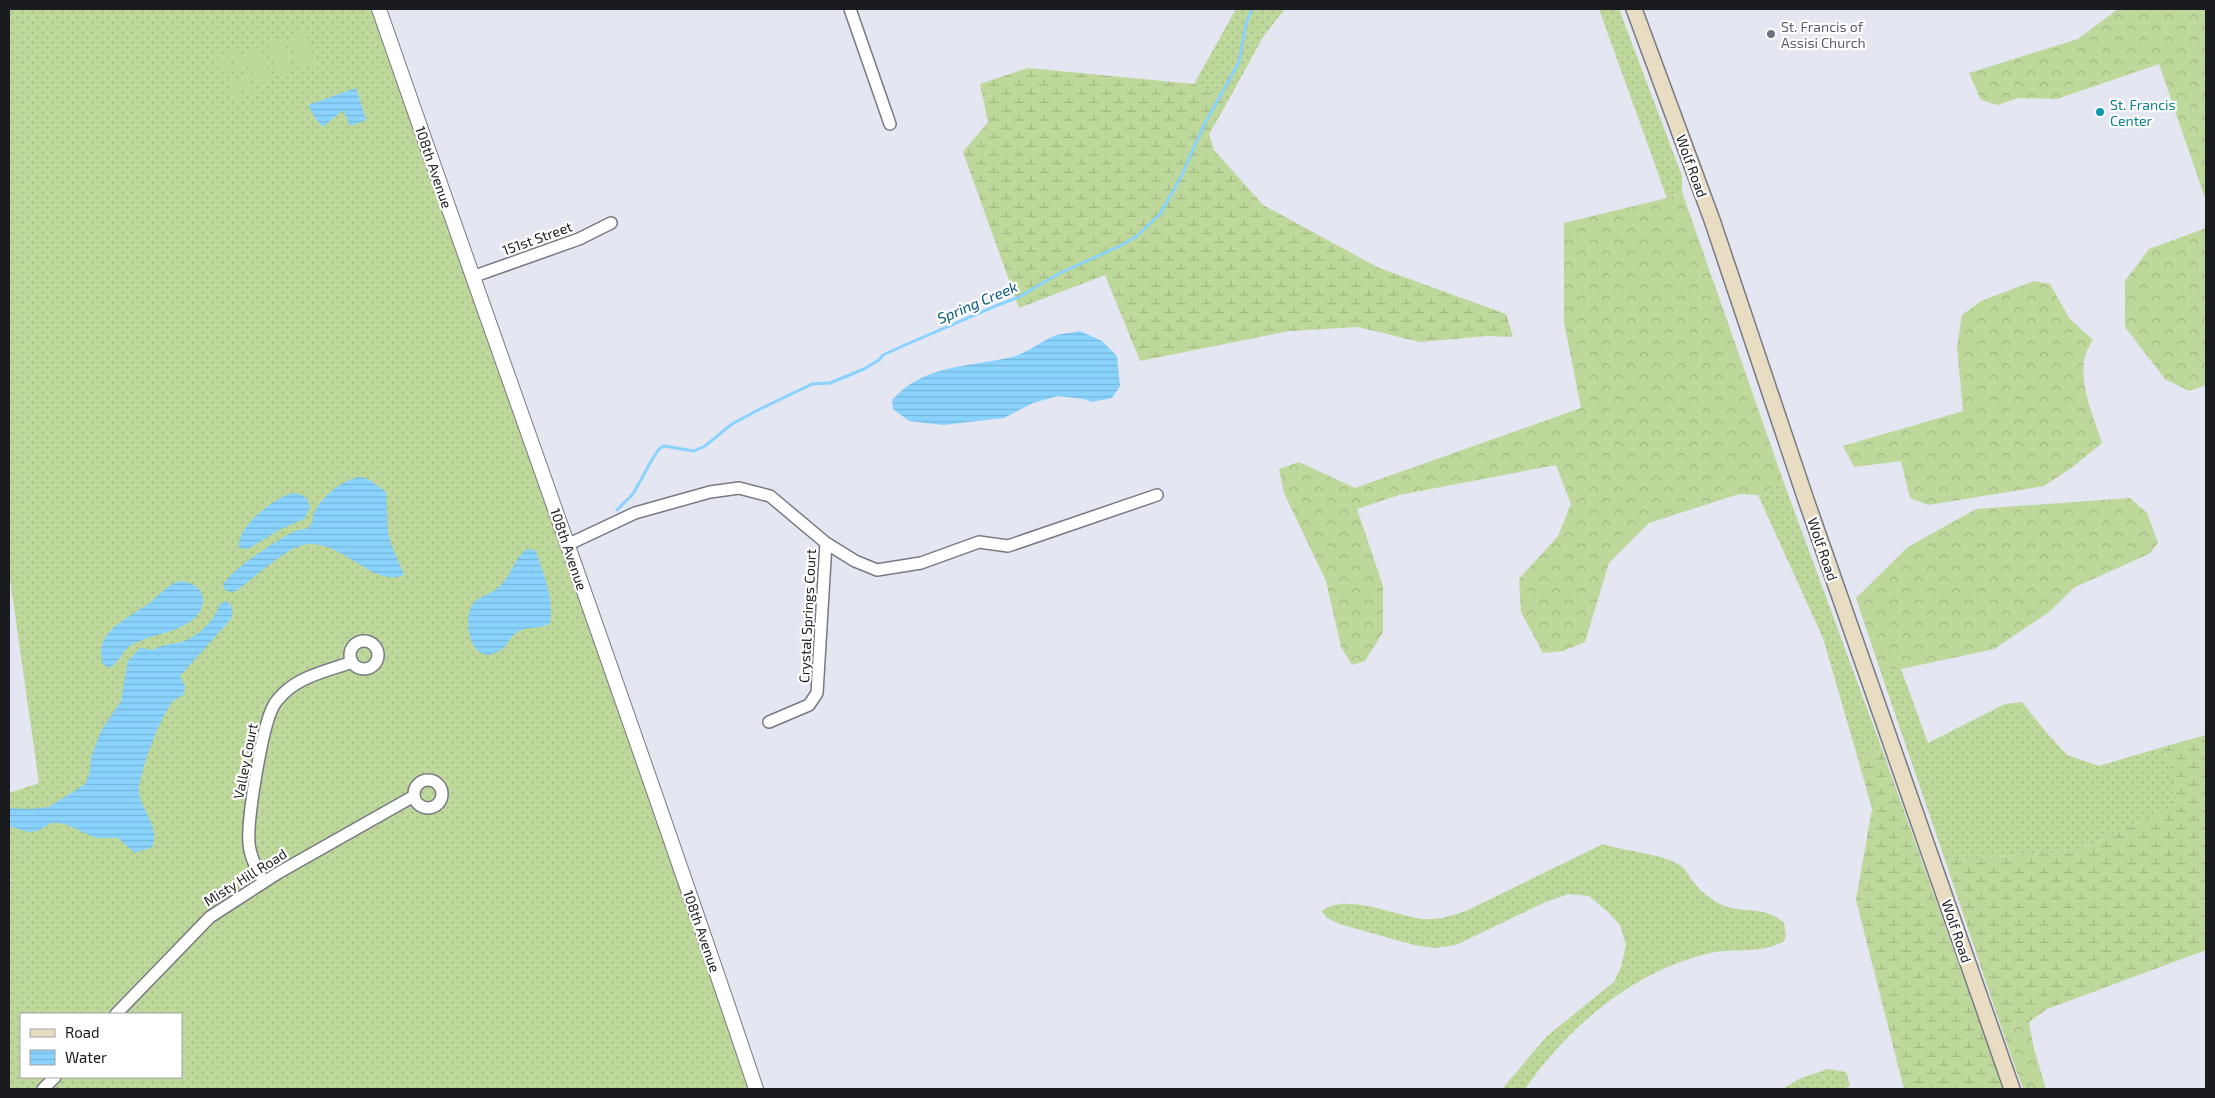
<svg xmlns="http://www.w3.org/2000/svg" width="2215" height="1098" font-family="'Exo 2',sans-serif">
<defs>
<pattern id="grass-dots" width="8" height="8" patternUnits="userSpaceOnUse" patternTransform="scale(1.25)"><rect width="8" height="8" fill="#bed79a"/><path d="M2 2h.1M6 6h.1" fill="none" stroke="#a3b884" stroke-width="1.8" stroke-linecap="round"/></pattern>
<pattern id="forest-crowns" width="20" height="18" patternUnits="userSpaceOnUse" patternTransform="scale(1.25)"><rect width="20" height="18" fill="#bed79a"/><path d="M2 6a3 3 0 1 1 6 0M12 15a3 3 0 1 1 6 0" fill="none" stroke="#a3b884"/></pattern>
<pattern id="wetland-marsh" width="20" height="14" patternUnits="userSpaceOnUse" patternTransform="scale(1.25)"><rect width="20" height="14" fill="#bed79a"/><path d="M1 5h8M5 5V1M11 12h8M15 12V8" fill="none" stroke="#a3b884"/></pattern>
<pattern id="water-rules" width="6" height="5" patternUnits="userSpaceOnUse" patternTransform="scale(1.25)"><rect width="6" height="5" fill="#89d3fe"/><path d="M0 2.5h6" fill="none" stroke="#76b5d9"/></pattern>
</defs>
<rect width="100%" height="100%" fill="#e4e6f1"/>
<path fill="url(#grass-dots)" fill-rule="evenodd" d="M 9,9 L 374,9 L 752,1089 L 9,1089 L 9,882 L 11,881 L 9,875 L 9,793 L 39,783 L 9,572 ZM 21,1014 L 181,1014 L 181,1077 L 21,1077 Z
M 1236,9 L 1285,9 L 1263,37 L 1228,101 L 1194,84 Z
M 1599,9 L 1619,9 L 1682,176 L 1682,192 L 1667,198 Z
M 1784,483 L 1882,749 L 1858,759 L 1823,638 L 1758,495 Z
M 1901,669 L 1928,743 L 2005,704 L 2022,702 L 2045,731 L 2067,755 L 2099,766 L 2163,747 L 2176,783 L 2168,810 L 2074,852 L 1945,860 L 1880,670 Z
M 1603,844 C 1625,852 1663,853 1681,866 C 1687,870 1690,879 1695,884 C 1702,893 1712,900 1722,905 C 1742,914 1765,905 1784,923 L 1786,935 L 1784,941 C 1762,955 1731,947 1706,954 C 1631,973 1568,1027 1525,1089 L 1502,1089 L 1547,1036 L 1614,982 L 1621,967 L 1626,945 L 1620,925 L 1609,913 L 1589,896 L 1569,894 L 1545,902 L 1456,945 L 1435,948 L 1414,945 L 1339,924 L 1326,917 L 1322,911 C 1344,892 1396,916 1423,919 C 1440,920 1452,916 1468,910 Z
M 1828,1069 L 1846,1072 L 1850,1085 L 1845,1089 L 1783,1089 L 1799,1079 Z"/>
<path fill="url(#forest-crowns)" d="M 2118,9 L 2206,9 L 2206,201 L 2159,64 L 2057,99 L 2018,98 L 1998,105 L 1981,100 L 1969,73 L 2078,39 Z
M 1682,192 L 1784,483 L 1758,495 L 1739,494 L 1649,523 L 1609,563 L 1585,642 L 1563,651 L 1543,653 L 1521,612 L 1519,579 L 1558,536 L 1571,504 L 1556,465 L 1399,495 L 1357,509 L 1383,586 L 1383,632 L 1365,661 L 1352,665 L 1341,647 L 1326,581 L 1284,493 L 1279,469 L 1299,462 L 1355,488 L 1581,408 L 1564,322 L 1564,223 L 1667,198 Z
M 2206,228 L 2206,385 L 2189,391 L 2165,379 L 2125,327 L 2125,281 L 2149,249 Z
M 2034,281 L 2050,284 L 2069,318 L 2093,340 C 2071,370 2092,411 2102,443 L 2074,466 L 2044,486 L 1928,505 L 1910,498 L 1901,461 L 1854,467 L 1843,446 L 1963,411 L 1957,347 L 1962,315 L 1981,301 Z
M 2130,498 L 2147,513 L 2158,543 L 2149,554 L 2075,587 L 2049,612 L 1994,649 L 1901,669 L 1880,670 L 1856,598 L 1908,547 L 1976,509 Z
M 2029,1022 L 2034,1049 L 2046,1089 L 2023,1089 L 2002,1030 Z"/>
<path fill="url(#wetland-marsh)" d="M 1028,68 L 1194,84 L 1228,101 L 1209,134 L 1214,150 L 1263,205 L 1379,268 L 1506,314 L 1513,337 L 1487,336 L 1420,342 L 1358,327 L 1289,331 L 1140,361 L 1105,275 L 1019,308 L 963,152 L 988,122 L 980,84 Z
M 2206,735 L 2206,950 L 2047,1009 L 2029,1022 L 2002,1030 L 1945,860 L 2074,852 L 2168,810 L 2176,783 L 2163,747 Z
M 1882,749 L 2003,1089 L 1904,1089 L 1856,900 L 1872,809 L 1858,759 Z"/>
<path fill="#bed79a" d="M 304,30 L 316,63 L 301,69 L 289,36 Z
M 282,38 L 294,71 L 278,77 L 267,44 Z
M 260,47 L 272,80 L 257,85 L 245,52 Z
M 239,48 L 245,67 L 236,70 L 230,51 Z
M 226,53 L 232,71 L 224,74 L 217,56 Z
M 248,73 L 254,92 L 246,95 L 239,76 Z
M 235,78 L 242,97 L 233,100 L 227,81 Z"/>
<path fill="url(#water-rules)" d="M 356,88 L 366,120 L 350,126 L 343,110 L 323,127 L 315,118 L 308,105 Z
M 1080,331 L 1102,341 L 1117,356 L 1120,386 L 1112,398 L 1092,402 L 1083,399 L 1058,396 L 1033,403 L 1004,418 L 943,425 L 909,421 L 893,409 L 892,400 C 924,364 970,367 1012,357 C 1027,353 1040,342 1054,336 C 1062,333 1072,333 1080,331 Z
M 360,477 L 368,479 L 386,492 L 388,532 L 391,544 L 404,575 C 373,589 339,536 303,545 C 287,548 251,580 236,591 L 230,592 L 225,590 L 223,585 C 230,570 277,540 293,532 C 298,529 303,530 308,528 C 313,524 312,519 314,513 C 322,496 342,480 360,477 Z
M 293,493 C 303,494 308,497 310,508 L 304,519 L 279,530 L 248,549 L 239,548 C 236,527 275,497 293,493 Z
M 527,549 L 535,550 C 544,574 554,598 550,623 C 540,630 526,626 517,632 C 506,640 509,649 492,654 C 470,660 464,622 471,607 C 476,596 492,595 501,585 C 511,575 515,557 527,549 Z
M 180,581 C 208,583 210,610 188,623 C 171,634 150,635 133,644 C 123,649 120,662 109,668 L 103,664 C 92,632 128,619 148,604 C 159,596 166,585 180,581 Z
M 226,601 C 234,606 233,612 230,620 L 180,676 L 185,687 L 184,694 C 181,697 177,698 174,700 C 162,712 137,776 139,793 C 141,809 161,830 152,847 L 135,853 L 118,838 L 96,838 L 65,824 L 56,823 L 51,823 L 38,831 L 28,832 L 9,826 L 9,808 L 29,809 L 49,807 L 85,784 L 90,771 L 91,757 L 102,729 L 121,701 L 128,661 L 140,648 L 154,650 C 162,644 167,645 177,643 C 196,639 214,622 220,604 Z"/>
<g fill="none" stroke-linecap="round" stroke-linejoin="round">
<path stroke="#89d3fe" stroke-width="3" d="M 617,510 L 633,494 L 653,458 L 659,449 L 664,446 L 694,451 L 705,446 L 732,424 L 758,410 L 812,384 L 830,383 L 864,369 L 879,360 L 883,355 L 905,345 L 998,305 L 1019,297 L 1058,274 L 1120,246 L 1137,236 L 1160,214 L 1181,177 L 1204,125 L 1239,62 L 1246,24 L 1252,9"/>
<defs>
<path id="minor" d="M 850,9 L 890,124
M 472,277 L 579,239 L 611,223
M 567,545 L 635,513 L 710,492 L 739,488 L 770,496 L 826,543 L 855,561 L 877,570 L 921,563 L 979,542 L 1008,546 L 1157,495
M350 655a14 14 0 1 1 28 0a14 14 0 1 1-28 0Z
M 769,722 L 809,705 L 817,693 L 826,543
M414 794a14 14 0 1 1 28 0a14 14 0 1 1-28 0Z
M 264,882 C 257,870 250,857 249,843 C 247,820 262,725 274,705 C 276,701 280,697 284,693 C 301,676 330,670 352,662
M 116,1014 L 210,917 L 278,873 L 414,796
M 43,1089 L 55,1077"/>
<path id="tertiary" d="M 379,9 C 504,369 635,728 756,1089"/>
<path id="secondary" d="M 1634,9 L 1712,220 L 1805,497 L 2012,1089"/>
</defs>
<use href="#minor" stroke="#777a83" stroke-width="14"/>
<use href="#tertiary" stroke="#777a83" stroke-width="16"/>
<use href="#secondary" stroke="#777a83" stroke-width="18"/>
<use href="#minor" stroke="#fff" stroke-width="11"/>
<use href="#tertiary" stroke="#fff" stroke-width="14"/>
<use href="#secondary" stroke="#e8ddc2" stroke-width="15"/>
</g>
<circle fill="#6b7280" stroke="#fff" stroke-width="2" cx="1771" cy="34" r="5"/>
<circle fill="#0f9aa8" stroke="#fff" stroke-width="2" cx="2100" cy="112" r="5"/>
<g text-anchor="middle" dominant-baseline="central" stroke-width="4.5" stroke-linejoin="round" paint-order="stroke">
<g font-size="14" fill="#5b616d" stroke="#fff" text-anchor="start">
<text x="1781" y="26">St. Francis of<tspan x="1781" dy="16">Assisi Church</tspan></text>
</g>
<g font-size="14" fill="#0d838f" stroke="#fff" text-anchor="start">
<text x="2110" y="104">St. Francis<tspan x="2110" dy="16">Center</tspan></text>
</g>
<g font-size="14" fill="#1a1b1e" stroke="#fff">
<text transform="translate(1692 166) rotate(70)">Wolf Road</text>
<text transform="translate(434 167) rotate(71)">108th Avenue</text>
<text transform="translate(537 238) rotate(-20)">151st Street</text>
<text transform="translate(569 549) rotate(71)">108th Avenue</text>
<text transform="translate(1823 549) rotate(71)">Wolf Road</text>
<text transform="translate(807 616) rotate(-87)">Crystal Springs Court</text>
<text transform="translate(245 761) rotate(-79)">Valley Court</text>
<text transform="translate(245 877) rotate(-32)">Misty Hill Road</text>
<text transform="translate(702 931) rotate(71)">108th Avenue</text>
<text transform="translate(1957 931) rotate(71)">Wolf Road</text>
</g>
<g font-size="15" font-style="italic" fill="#06587b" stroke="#fff">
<text transform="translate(977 302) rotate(-23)">Spring Creek</text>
</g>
</g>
<rect width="2215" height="1098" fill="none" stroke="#1a1b1e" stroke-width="20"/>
<rect x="20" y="1013" width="162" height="65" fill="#ffffff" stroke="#a3a4a5"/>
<rect x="30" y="1029" width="25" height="8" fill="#e8ddc2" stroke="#a3a4a5"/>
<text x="65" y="1038" font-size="15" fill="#1a1b1e">Road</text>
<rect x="30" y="1050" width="25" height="15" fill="url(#water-rules)" stroke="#a3a4a5"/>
<text x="65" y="1063" font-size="15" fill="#1a1b1e">Water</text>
</svg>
